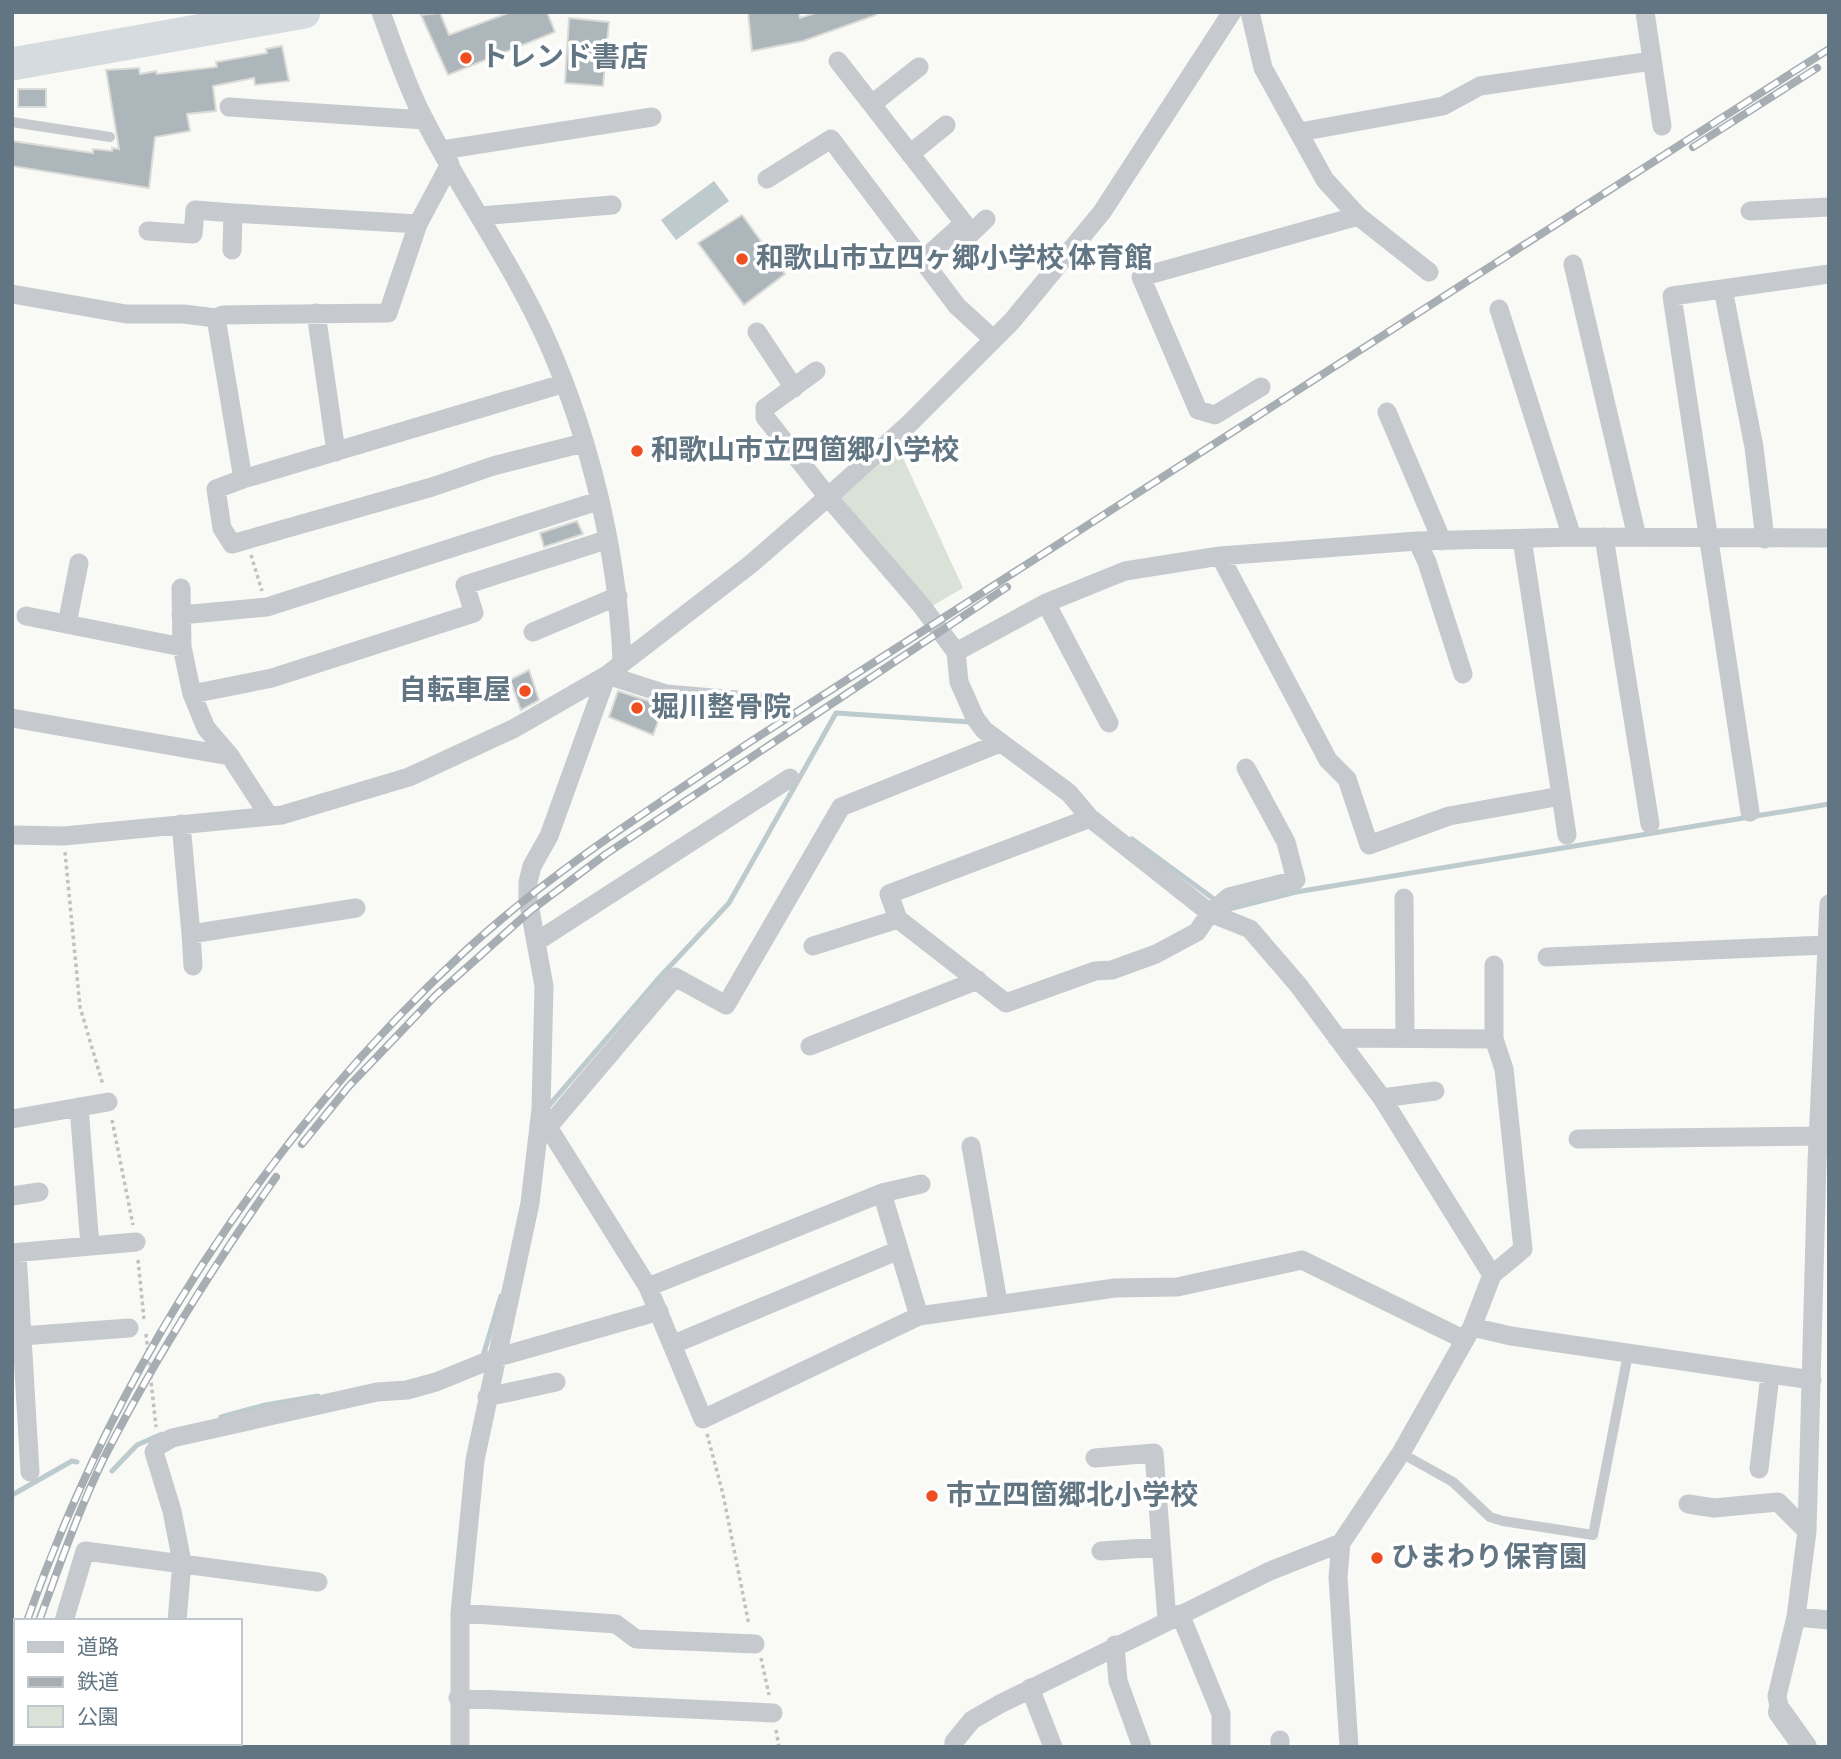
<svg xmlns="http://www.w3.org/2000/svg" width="1841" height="1759" font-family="'Alegreya Sans','Noto Sans JP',sans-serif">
<rect width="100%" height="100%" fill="#f9f9f6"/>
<path fill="#dae1d7" d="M 897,445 L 963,588 L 932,606 L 841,498 Z"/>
<path fill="#bdcace" d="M 714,181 L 729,201 L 676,240 L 661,220 Z"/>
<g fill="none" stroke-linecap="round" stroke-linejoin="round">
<path stroke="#bdcace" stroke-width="5" d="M 1132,839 L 1218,902
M 1226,907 L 1229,909 L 1296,892 L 1829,804
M 546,1109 L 659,978 L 729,903 L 836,713 L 970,722
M 483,1356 L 501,1296
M 221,1417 L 265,1405 L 318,1396
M 112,1471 L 137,1445 L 162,1434
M 12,1495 L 72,1461 L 77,1462"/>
</g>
<path fill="#adb6bb" stroke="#dbdbd8" stroke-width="2" d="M 511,12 L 547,12 L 555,32 L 448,75 L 421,15 L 440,13 L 449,35 Z
M 748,12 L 799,12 L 800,18 L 818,12 L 875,12 L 876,15 L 803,41 L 752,51 Z
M 569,18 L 609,22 L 603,86 L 565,83 Z
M 282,46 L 289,81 L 255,85 L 254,78 L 213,86 L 216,111 L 187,114 L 190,131 L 155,137 L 149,188 L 12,166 L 12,141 L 93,153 L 93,149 L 112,151 L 112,148 L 119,149 L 106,70 L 139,68 L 140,74 L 156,71 L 157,74 L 217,67 L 216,62 L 267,53 L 266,49 Z
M 18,89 L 46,89 L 46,107 L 18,107 Z
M 742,215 L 785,274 L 744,305 L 698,243 Z
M 577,521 L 583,534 L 544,547 L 540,533 Z
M 529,670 L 539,700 L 521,710 L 510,680 Z
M 618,691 L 664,706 L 653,735 L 609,717 Z"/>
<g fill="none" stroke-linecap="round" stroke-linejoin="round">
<path stroke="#bfc2c4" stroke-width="3.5" stroke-dasharray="3.5 3.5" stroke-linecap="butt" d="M 251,555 L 262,591
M 65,852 L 80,1007 L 103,1085
M 112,1120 L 133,1225
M 138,1260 L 144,1319
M 146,1334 L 156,1427
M 707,1434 L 723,1494 L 749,1625
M 761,1658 L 769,1695
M 776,1730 L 779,1747"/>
<path stroke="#c6cace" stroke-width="10" d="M 12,122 L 110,137
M 1401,1453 L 1453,1482 L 1490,1517 L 1503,1521 L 1593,1535 L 1628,1354"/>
<path stroke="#c6cace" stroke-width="19" d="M 381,12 C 393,45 405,80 420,111 C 459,190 512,262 548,343 C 591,441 618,555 622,662
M 1250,12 L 1263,68 L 1325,180 L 1358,216 L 1429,272
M 1645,12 L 1662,126
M 838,61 L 964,223 L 923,260
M 872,104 L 919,67
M 229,107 L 425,120
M 1300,132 L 1443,106 L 1480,86 L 1652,61
M 442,150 L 652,117
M 910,154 L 946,125
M 767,179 L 831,139 L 957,306 L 993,339
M 1750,211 L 1829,207
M 480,216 L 612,205
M 148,231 L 193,234 L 195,210 L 233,213
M 959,245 L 986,219
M 232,250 L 233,213 L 418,224
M 1573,264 L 1637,537
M 1723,289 L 1754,447 L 1765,539
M 12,294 L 126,314 L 183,314 L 216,318 L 243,479 L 216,489 L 222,528 L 232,544 L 432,487 L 493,466 L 583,443
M 1499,309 L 1572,537
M 316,313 L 336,452
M 216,318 L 223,315 L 388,313 L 418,224 L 450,164
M 757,332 L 794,388
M 816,371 L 765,408 L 765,417 L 828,497 L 921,605 L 956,652 L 959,682 L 975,718 L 984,730 L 1069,793 L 1090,818 L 1210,913 L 1250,929 L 1299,986 L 1382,1098 L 1492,1275 L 1472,1327 L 1401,1453 L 1341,1543 L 1338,1577 L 1349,1747
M 1261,387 L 1215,415 L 1198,410 L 1141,277 L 1358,216
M 1387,412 L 1442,541
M 243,479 L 562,384
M 1604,537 L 1650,824
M 1522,539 L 1567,835
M 1417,541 L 1427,562 L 1463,674
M 1220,556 L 1328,760 L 1347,779 L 1369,845 L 1449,816 L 1561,796
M 181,588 L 182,647 L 192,694 L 206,728 L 230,756 L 269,816
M 1046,603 L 1109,723
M 181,615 L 267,607 L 598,501
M 26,616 L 182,647
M 67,624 L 79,563
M 533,632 L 618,596
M 956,652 L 1046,603 L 1125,571 L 1220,556 L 1417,541 L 1572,537 L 1829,538
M 607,675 L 666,694 L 760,702
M 192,694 L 272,678 L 474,613 L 465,585 L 606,540
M 12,718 L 230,756
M 1750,812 L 1672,296 L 1829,274
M 1090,818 L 889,894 L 898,919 L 1006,1003 L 1095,971 L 1112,970 L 1156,954 L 1197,932 L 1210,913 L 1229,897 L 1296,880 L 1286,842 L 1246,768
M 181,824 L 191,934 L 356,908
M 12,835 L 64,836 L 282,815 L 409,777 L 513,729 L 607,675 L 751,564 L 828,497 L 910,423 L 1012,321 L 1102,212 L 1232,12
M 1404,898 L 1405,1038
M 191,934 L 193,966
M 536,942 L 790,778
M 813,946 L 898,919
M 1547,957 L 1827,945
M 1337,1038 L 1494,1039 L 1494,965
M 810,1046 L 978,980
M 1382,1098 L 1435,1091
M 79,1107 L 90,1246
M 12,1119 L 108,1102
M 539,1125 L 548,1127 L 648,1287 L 703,1419 L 919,1316 L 1115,1288 L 1177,1287 L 1302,1260 L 1465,1340
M 548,1127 L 675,977 L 726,1005 L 841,807 L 1000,743
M 1578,1139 L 1818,1136
M 971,1146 L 998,1302
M 882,1193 L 919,1316
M 12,1196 L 39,1192
M 12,1253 L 136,1242
M 17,1253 L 30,1472
M 1492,1275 L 1523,1249 L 1504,1069 L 1494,1039
M 648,1287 L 882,1193 L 921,1184
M 1472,1327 L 1511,1336 L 1812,1380
M 22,1336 L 129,1328
M 674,1344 L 899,1250
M 487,1397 L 556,1382
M 1095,1458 L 1154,1453 L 1167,1620
M 1759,1469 L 1770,1375
M 1688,1504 L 1714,1508 L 1778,1502 L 1807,1531
M 1101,1551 L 1161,1547
M 460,1613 L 616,1624 L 636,1639 L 755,1644
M 1180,1614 L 1221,1714 L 1221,1747
M 1796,1617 L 1829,1620
M 64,1621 L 85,1551 L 318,1582
M 177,1621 L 182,1562 L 172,1511 L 154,1452 L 158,1446 L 172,1438 L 377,1392 L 407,1390 L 436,1382 L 495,1358 L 659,1311
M 1115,1645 L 1118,1681 L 1142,1747
M 1030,1688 L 1053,1747
M 458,1698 L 773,1713
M 1780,1712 L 1777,1696 L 1796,1617 L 1807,1531 L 1817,1163 L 1829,904
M 187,1743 L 187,1747
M 27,1747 L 28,1743
M 460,1747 L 460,1613 L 475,1460 L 530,1203 L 541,1109 L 544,986 L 528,899 L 528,882 L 532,866 L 549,836 L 607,675
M 954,1747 L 954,1742 L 972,1720 L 1000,1704 L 1270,1571 L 1341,1543
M 1280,1747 L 1280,1740"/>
<path stroke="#c6cace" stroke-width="24" d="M 1780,1712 L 1805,1747"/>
<path stroke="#d6dbdf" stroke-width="33" d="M 12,64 L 304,12"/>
<defs>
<path id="rail" d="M 1693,147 L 1817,68
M 302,1144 L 349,1086 L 435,996 L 530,911 L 606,854 L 1007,587
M 27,1621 C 116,1368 267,1136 463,953 C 550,872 652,808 750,742 L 1829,49
M 39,1621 C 59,1567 79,1509 104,1458 C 154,1360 213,1267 276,1177
M 12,1663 L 16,1653
M 12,1694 L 16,1684"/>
</defs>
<use href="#rail" stroke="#a6adb3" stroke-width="8"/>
<use href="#rail" stroke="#fff" stroke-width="5" stroke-dasharray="16" stroke-linecap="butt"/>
</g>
<g fill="#ef4f20" stroke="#fff" stroke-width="2.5">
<circle cx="466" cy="58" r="7"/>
<circle cx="742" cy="259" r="7"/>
<circle cx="637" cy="451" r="7"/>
<circle cx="525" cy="691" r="7"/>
<circle cx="637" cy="708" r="7"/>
<circle cx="932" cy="1496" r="7"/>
<circle cx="1377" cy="1558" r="7"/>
</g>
<g text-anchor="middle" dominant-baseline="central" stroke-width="7" stroke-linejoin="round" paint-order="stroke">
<g font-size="28" font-weight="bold" fill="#627583" stroke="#fff" text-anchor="start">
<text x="480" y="58">トレンド書店</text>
<text x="756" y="259">和歌山市立四ヶ郷小学校 体育館</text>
<text x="651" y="451">和歌山市立四箇郷小学校</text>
<text x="511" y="691" text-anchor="end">自転車屋</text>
<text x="651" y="708">堀川整骨院</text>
<text x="946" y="1496">市立四箇郷北小学校</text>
<text x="1391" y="1558">ひまわり保育園</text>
</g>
</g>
<rect width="1841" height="1759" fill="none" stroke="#627583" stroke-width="28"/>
<rect x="14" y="1619" width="228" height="126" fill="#ffffff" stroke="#c0c8cd" stroke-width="2"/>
<rect x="28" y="1642" width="35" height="10" fill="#c6cace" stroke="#c0c8cd" stroke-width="2"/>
<text x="77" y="1654" font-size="21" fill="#627583">道路</text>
<rect x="28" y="1677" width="35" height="10" fill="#a6adb3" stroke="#c0c8cd" stroke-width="2"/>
<text x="77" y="1689" font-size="21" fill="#627583">鉄道</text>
<rect x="28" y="1706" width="35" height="21" fill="#dae1d7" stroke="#c0c8cd" stroke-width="2"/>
<text x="77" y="1724" font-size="21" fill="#627583">公園</text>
</svg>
